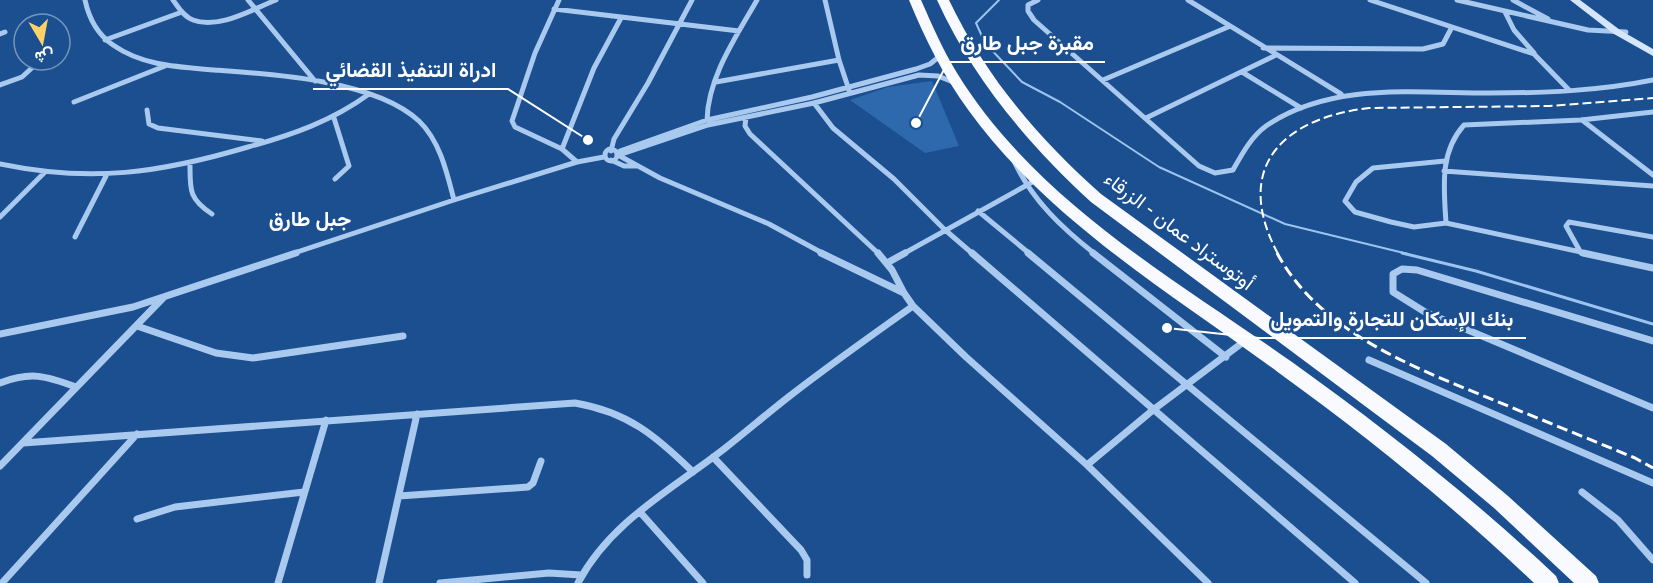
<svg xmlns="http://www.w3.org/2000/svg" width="1653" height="583" font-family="Lato,Vazirmatn,sans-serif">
<rect width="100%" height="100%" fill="#1b4f8f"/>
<path fill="#2e69ad" d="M 932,81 L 959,146 L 925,153 L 850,100 L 888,87 Z"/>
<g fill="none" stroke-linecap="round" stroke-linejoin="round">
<path stroke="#9cc4f0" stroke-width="2" d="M 999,0 L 976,23 L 985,43 L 1022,82 L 1060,102 L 1159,167 L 1285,224 L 1408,254"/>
<path stroke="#9cc4f0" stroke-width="3" d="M 1402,253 L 1476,271 L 1653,324"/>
<path stroke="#a9c9ee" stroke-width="5" d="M 85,0 C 89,19 97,34 113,45 C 143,66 179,67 214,70 C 272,74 375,80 419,121 C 440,141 447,173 454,200
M 173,0 C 178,7 184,17 193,20 C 218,30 253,9 276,0
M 248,0 L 315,81
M 559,0 L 535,53 L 512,121 L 515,127 L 562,149 L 577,162
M 825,0 L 839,60 L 849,90
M 1038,0 L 1028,5 L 1028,11 L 1034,20 L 1199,166 L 1215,173 L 1233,170 C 1242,154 1251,137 1266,126 C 1331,82 1414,93 1489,93 C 1544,93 1599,91 1653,80
M 1188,0 L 1341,94
M 1370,0 L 1534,54 L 1569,90
M 1457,0 L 1588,30 L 1626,32
M 1513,0 L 1548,19
M 554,9 L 739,31
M 1505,12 L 1514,30 L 1534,53
M 0,34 L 5,32
M 105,40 L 182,12
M 1263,48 L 1423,49 L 1443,44 L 1452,27
M 1242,72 L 1301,108
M 1103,80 L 1228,27
M 716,82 L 839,60
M 0,85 L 22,77 L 34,66
M 74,102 L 165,66
M 814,103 L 833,128 L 894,179 L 944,229 L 973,254
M 147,110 L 149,124 L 158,128 L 262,141
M 746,117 L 745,126 L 750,134 L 879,254
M 334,118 L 349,166 L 335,179
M 1146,118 L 1276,55
M 707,120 C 708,77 736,37 757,0
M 1582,120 L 1653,175
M 562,149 L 594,68 L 621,18
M605 155a6 6 0 1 1 12 0a6 6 0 1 1-12 0Z
M 611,151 L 614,139 L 648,83 L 692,0
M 620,151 L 707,120 L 812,97 L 916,69 L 930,64 L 940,56
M 618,155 L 660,178 L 769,224 L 824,254
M 619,155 L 708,125 L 814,103 L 919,75 L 938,76 L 953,82
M 611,160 L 624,166 L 636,166
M 1014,161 C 1032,200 1062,228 1095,254
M 1445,161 L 1373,168 L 1356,182 L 1345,201 L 1355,212 L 1391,222 L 1414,227 L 1446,223
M 0,164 C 91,183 160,173 248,147 C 292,135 332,121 369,94
M 190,165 C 190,190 189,199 212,214
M 1444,171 L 1653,186
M 978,211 L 1030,254
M 0,217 L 44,173
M 75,237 L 106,176
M 1581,253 L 1566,226 L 1569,222 L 1653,237
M 291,254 L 454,200 L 577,162 L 604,157
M 903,254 L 1036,180
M 1590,254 L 1446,223 C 1444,188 1439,153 1464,125 L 1581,120 L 1653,112"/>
<path stroke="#a9c9ee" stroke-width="7" d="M 821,253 L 904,293 L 913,306 L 966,357 L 1087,465 L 1208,583
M 878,253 L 892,270 L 904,293
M 972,253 L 1355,583
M 1028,253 L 1426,583
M 1093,253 L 1226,357
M 1583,253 L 1653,268
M 887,263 L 905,253
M 137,326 L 216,353 L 253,358 L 403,336
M 0,334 L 133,307 L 296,253
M 1653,341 L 1417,270 L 1402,269 L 1393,274 L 1393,292 L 1425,312 L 1653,408
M 1369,360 L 1653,483
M 0,383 C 31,371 46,376 76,387
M 23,443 L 575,403 C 628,412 656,436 693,472
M 713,457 L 801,550 L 807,560 L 807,575
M 1087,465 L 1153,410 L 1246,340
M 0,466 L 164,297
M 1582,492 L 1618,520 L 1653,560
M 399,496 L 528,487 L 533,483 L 541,461
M 640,512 L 703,583
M 137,519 L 175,507 L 304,492
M 2,583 L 137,434
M 278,583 L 326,420
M 379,583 L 417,414
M 440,583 L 549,573 L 581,575
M 578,583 C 610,522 671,490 724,449 C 747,431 769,412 791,395 C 831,364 872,335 913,306"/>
<path fill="#d6e6fa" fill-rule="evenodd" d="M 1570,0 L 1580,0 L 1620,30 L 1653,49 L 1653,56 L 1614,34 Z"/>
<path fill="#f8faff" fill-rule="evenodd" d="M 909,0 L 921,0 C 932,25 943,50 957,73 C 1036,201 1173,278 1292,362 C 1384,428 1473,498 1556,576 L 1559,583 L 1534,583 C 1454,507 1369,438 1279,373 C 1171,293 1050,222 969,111 C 944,77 925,39 909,0 Z
M 937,0 L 949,0 C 986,77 1038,138 1101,194 L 1446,444 L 1508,496 L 1596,576 L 1599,583 L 1574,583 L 1494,508 L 1432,456 L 1091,202 C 1027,143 973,79 937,0 Z"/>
<path stroke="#fff" stroke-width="2" stroke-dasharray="9 4" stroke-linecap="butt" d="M 1278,254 C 1232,168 1282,118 1369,108 L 1549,106 L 1653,98"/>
<path stroke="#fff" stroke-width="3" stroke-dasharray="11 5" stroke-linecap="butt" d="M 1277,253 C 1321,334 1416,368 1496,401 C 1542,420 1589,439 1635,458 L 1653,468"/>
</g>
<g text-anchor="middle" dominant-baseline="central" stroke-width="5" stroke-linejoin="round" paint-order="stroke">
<g font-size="20" fill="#fff" stroke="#1b4f8f">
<text transform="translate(1180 230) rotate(37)">أوتوستراد عمان - الزرقاء</text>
</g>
<g font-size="21" font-weight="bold" fill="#fff" stroke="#1b4f8f">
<text x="310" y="217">جبل طارق</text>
</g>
</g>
<path fill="none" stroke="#fff" stroke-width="2" d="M916 123L948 62H1105M588 140L508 89H313M1167 328L1259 338H1526"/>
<g fill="#fff" stroke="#1b4f8f" stroke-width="2">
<circle cx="916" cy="123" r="6"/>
<circle cx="588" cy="140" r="6"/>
<circle cx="1167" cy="328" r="6"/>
</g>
<g font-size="21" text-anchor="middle" font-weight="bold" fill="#fff" stroke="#1b4f8f" stroke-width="5" stroke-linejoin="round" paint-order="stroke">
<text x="1027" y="50">مقبرة جبل طارق</text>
<text x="411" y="77">ادراة التنفيذ القضائي</text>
<text x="1392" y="326">بنك الإسكان للتجارة والتمويل</text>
</g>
<g transform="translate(42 42) rotate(170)"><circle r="28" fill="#1b4f8f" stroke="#7695bc" stroke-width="1.5"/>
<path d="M0-4.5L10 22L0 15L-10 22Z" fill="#ffd166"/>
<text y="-9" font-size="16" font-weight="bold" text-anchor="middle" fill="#ffffff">ش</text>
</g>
</svg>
